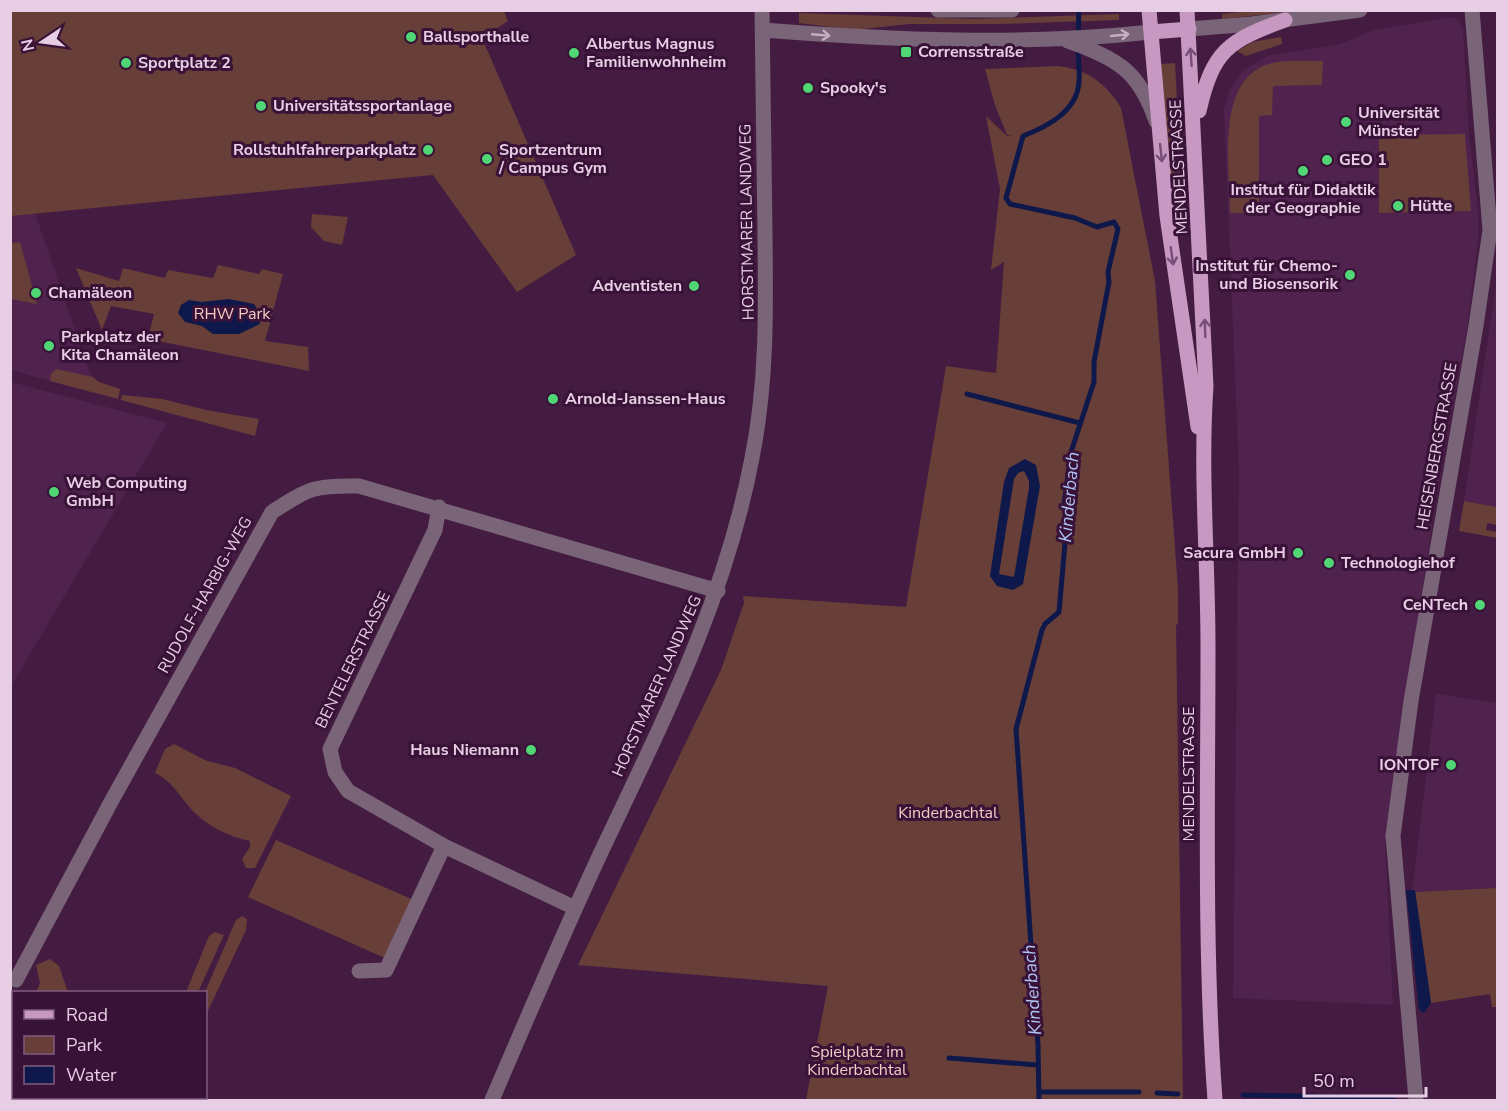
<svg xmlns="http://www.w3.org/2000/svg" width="1508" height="1111" font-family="'Nunito Sans',sans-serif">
<rect width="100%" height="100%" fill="#441c42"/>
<path fill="#50224e" d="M 1452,17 L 1459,20 L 1463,30 L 1469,135 L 1478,210 L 1478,240 L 1467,329 L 1434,511 L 1385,843 L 1393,1005 L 1233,998 L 1239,471 L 1224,108 L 1231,87 L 1244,70 L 1267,56 L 1340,44 L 1373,30 Z
M 35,213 L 97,394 L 11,370 L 10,216 Z
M 1497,278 L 1497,507 L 1464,501 Z
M 11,382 L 167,423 L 11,686 L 10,382 Z
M 1436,694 L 1497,703 L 1497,888 L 1412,892 Z"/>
<path fill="#683e38" d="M 1257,10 L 1298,11 L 1222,19 L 1222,14 Z
M 10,11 L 504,11 L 508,21 L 482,38 L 576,255 L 517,292 L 433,175 L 11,216 Z
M 799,13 L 974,19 L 1119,14 L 1119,20 L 1000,24 L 909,24 L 853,30 L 799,23 Z
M 1281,37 L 1282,44 L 1246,56 L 1237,51 L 1252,42 Z
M 1323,61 L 1322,85 L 1273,86 L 1272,115 L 1259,116 L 1259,213 L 1230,213 C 1230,166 1213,72 1277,62 C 1292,60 1308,61 1323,61 Z
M 1175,63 L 1184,235 L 1176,236 L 1160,64 Z
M 1058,66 C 1087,69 1107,84 1121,108 L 1155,281 L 1178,588 L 1178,624 L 1176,625 L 1183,1100 L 806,1100 L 828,986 L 578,965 L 721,670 L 744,603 L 743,596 L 906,607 L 946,366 L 996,373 L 1004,262 L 991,270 L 1000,189 L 986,116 L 1007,136 L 1012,136 L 1007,135 L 995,105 L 985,69 Z
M 1465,134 L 1471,211 L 1379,213 L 1379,135 Z
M 312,214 L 348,217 L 342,245 L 324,241 L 311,227 Z
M 20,242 L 37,304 L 11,299 L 11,243 Z
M 218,265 L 259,274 L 262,269 L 283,274 L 265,341 L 308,347 L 309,371 L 148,339 L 154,314 L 111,306 L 102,330 L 76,268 L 119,281 L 123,268 L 165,278 L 168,270 L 213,278 Z
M 56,369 L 93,377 L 99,382 L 120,389 L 118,399 L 50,381 L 51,374 Z
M 122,395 L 162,399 L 206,410 L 259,419 L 255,436 L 121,400 Z
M 1464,501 L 1497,507 L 1497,525 L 1487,523 L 1486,530 L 1497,532 L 1497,538 L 1459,531 Z
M 174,744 L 207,761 L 235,768 L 291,796 L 255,868 L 246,868 L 242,859 L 250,847 L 250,841 C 230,837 209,827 195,813 C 180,798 174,782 155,773 L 165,749 Z
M 276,840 L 416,901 L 387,959 L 248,897 Z
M 1497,888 L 1497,1007 L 1492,1007 L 1490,994 L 1431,1003 L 1415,892 Z
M 242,916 L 247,919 L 246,930 L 206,1015 L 205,992 L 236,920 Z
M 215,932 L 224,935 L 198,992 L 186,992 L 209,936 Z
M 50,959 L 59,966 L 68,992 L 36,992 L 40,983 L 36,965 Z"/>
<path fill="#0e184a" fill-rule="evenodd" d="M 229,299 L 254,304 L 260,313 L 260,324 L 239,334 L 213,334 L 202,326 L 185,322 L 178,313 L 181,305 L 189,300 L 201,302 Z
M 1025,459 L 1036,465 L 1040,486 L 1023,584 L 1013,590 L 997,586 L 990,576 L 1004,482 L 1009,468 ZM 1024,471 L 1029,481 L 1029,488 L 1014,577 L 999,574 L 1014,479 L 1018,473 Z
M 1406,890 L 1415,890 L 1431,1003 L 1424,1013 L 1419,1010 Z"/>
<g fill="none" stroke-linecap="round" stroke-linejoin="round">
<path stroke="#0e184a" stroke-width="5" d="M 1078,36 L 1079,10
M 967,394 L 1080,423
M 949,1058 L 1037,1065
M 1040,1092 L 1139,1092
M 1157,1093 L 1178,1094
M 1243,1095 L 1393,1098
M 1039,1100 L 1038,1045 L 1016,729 L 1042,630 L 1045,624 L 1059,612 L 1067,520 L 1064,505 L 1071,452 L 1094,382 L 1094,362 L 1109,282 L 1108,272 L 1118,229 L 1114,222 L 1097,227 L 1075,218 L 1010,204 L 1006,198 L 1023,136 C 1046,127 1077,112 1079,82 C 1080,71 1078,60 1078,48"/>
<path stroke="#7a6478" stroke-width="15" d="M 938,10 L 1012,10
M 1189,29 L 1252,24 L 1360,10
M 763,30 C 892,40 1021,46 1151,32
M 1068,41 C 1117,59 1139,70 1156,121
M 439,507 L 435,530 L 330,749 L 335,772 L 348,791 L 444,846 L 575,908
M 359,971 L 386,970 L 444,846
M 16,980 L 112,800 L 272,512 C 310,488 314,485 359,486 L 718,591
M 492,1100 C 528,1016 564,931 603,848 C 664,719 725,600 752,458 C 767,383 766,310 765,235 C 764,160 763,85 762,10
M 1416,1100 L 1393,836 L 1411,701 L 1476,326 L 1490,230 L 1472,10"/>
<path stroke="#c698c2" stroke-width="15" d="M 1149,10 L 1167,216 L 1198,427
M 1187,10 L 1206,386 C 1200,473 1208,559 1208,646 C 1208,797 1204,949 1215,1100
M 1151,32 L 1189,29
M 1199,111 C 1213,50 1228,41 1285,20
M 10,1036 L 14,1037
M 120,1098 L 125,1100"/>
</g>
<defs><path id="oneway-shaft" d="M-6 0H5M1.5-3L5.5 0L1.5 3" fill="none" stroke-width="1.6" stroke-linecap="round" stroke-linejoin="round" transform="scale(1.5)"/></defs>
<g stroke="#c6aec4">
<use href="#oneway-shaft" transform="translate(821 35) rotate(5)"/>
<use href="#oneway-shaft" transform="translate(1120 35) rotate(-6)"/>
</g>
<g stroke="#784e76">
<use href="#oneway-shaft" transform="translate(1191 57) rotate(-94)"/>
<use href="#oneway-shaft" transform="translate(1161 153) rotate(84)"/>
<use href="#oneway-shaft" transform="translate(1172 256) rotate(82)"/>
<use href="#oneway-shaft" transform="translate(1205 328) rotate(-92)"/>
</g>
<g fill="#50d674" stroke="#391238" stroke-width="2">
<circle cx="411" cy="37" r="6"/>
<rect x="900" y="46" width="12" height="12" rx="3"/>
<circle cx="574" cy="53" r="6"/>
<circle cx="126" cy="63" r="6"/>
<circle cx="808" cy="88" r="6"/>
<circle cx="261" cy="106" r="6"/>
<circle cx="1346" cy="122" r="6"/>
<circle cx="428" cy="150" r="6"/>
<circle cx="487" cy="159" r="6"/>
<circle cx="1327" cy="160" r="6"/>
<circle cx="1303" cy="171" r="6"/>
<circle cx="1398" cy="206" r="6"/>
<circle cx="1350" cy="275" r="6"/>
<circle cx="694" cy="286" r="6"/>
<circle cx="36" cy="293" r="6"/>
<circle cx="49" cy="346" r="6"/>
<circle cx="553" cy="399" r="6"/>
<circle cx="54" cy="492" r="6"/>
<circle cx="1298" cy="553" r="6"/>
<circle cx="1329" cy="563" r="6"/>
<circle cx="1480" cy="605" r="6"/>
<circle cx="531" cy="750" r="6"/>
<circle cx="1451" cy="765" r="6"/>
</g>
<g text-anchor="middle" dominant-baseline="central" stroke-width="6" stroke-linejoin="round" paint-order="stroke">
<g font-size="16" font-weight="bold" fill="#e7cee4" stroke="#391238" text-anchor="start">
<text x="423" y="37">Ballsporthalle</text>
<text x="586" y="44">Albertus Magnus<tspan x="586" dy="18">Familienwohnheim</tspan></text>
<text x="918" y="52">Corrensstraße</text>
<text x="138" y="63">Sportplatz 2</text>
<text x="820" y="88">Spooky's</text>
<text x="273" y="106">Universitätssportanlage</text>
<text x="1358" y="113">Universität<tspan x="1358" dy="18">Münster</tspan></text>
<text x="416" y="150" text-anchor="end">Rollstuhlfahrerparkplatz</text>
<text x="499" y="150">Sportzentrum<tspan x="499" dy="18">/ Campus Gym</tspan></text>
<text x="1339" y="160">GEO 1</text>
<text x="1303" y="190" text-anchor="middle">Institut für Didaktik<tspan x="1303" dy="18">der Geographie</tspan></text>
<text x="1410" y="206">Hütte</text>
<text x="1338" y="266" text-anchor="end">Institut für Chemo-<tspan x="1338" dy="18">und Biosensorik</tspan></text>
<text x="682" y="286" text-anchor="end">Adventisten</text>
<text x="48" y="293">Chamäleon</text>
<text x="61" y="337">Parkplatz der<tspan x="61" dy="18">Kita Chamäleon</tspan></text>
<text x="565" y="399">Arnold-Janssen-Haus</text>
<text x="66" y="483">Web Computing<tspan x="66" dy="18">GmbH</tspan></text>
<text x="1286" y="553" text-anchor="end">Sacura GmbH</text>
<text x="1341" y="563">Technologiehof</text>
<text x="1468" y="605" text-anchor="end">CeNTech</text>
<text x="519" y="750" text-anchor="end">Haus Niemann</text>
<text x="1439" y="765" text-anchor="end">IONTOF</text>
</g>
<g font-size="16" fill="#e7cee4" stroke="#391238">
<text transform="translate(1179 167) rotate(-93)">MENDELSTRASSE</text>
<text transform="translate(747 222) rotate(-91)">HORSTMARER LANDWEG</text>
<text transform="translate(1437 446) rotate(-80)">HEISENBERGSTRASSE</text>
<text transform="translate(205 595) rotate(-61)">RUDOLF-HARBIG-WEG</text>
<text transform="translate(353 660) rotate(-64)">BENTELERSTRASSE</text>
<text transform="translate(657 686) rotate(-66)">HORSTMARER LANDWEG</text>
<text transform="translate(1189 774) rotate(-90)">MENDELSTRASSE</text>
</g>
<g font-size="16" fill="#f4cac3" stroke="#391238">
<text x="232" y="314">RHW Park</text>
<text x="948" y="813">Kinderbachtal</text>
<text x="857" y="1052">Spielplatz im<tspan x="857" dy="18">Kinderbachtal</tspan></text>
</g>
<g font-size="18" font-style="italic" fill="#b0c3f5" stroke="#391238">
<text transform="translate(1069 497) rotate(-85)">Kinderbach</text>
<text transform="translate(1032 990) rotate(-94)">Kinderbach</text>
</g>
</g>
<rect width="1508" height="1111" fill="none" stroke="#e7cee4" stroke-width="24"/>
<rect x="12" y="991" width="195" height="108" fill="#391238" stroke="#7f5d7d" stroke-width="1.5"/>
<rect x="24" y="1010" width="30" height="9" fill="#c698c2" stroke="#7f5d7d" stroke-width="1.5"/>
<text x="66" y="1021" font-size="18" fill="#e7cee4">Road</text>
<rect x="24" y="1036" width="30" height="18" fill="#683e38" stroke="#7f5d7d" stroke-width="1.5"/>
<text x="66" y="1051" font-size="18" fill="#e7cee4">Park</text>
<rect x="24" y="1066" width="30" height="18" fill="#0e184a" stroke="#7f5d7d" stroke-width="1.5"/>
<text x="66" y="1081" font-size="18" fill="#e7cee4">Water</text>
<g transform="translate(42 42) rotate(257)" stroke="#391238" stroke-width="4.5" paint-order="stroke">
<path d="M0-4.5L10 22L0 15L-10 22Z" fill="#e7cee4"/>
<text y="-9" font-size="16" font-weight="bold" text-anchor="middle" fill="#e7cee4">N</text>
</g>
<path d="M1304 1087v9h122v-9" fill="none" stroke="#e7cee4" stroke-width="3"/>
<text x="1313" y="1087" font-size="18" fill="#e7cee4" stroke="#391238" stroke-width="4.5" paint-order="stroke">50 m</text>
</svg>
